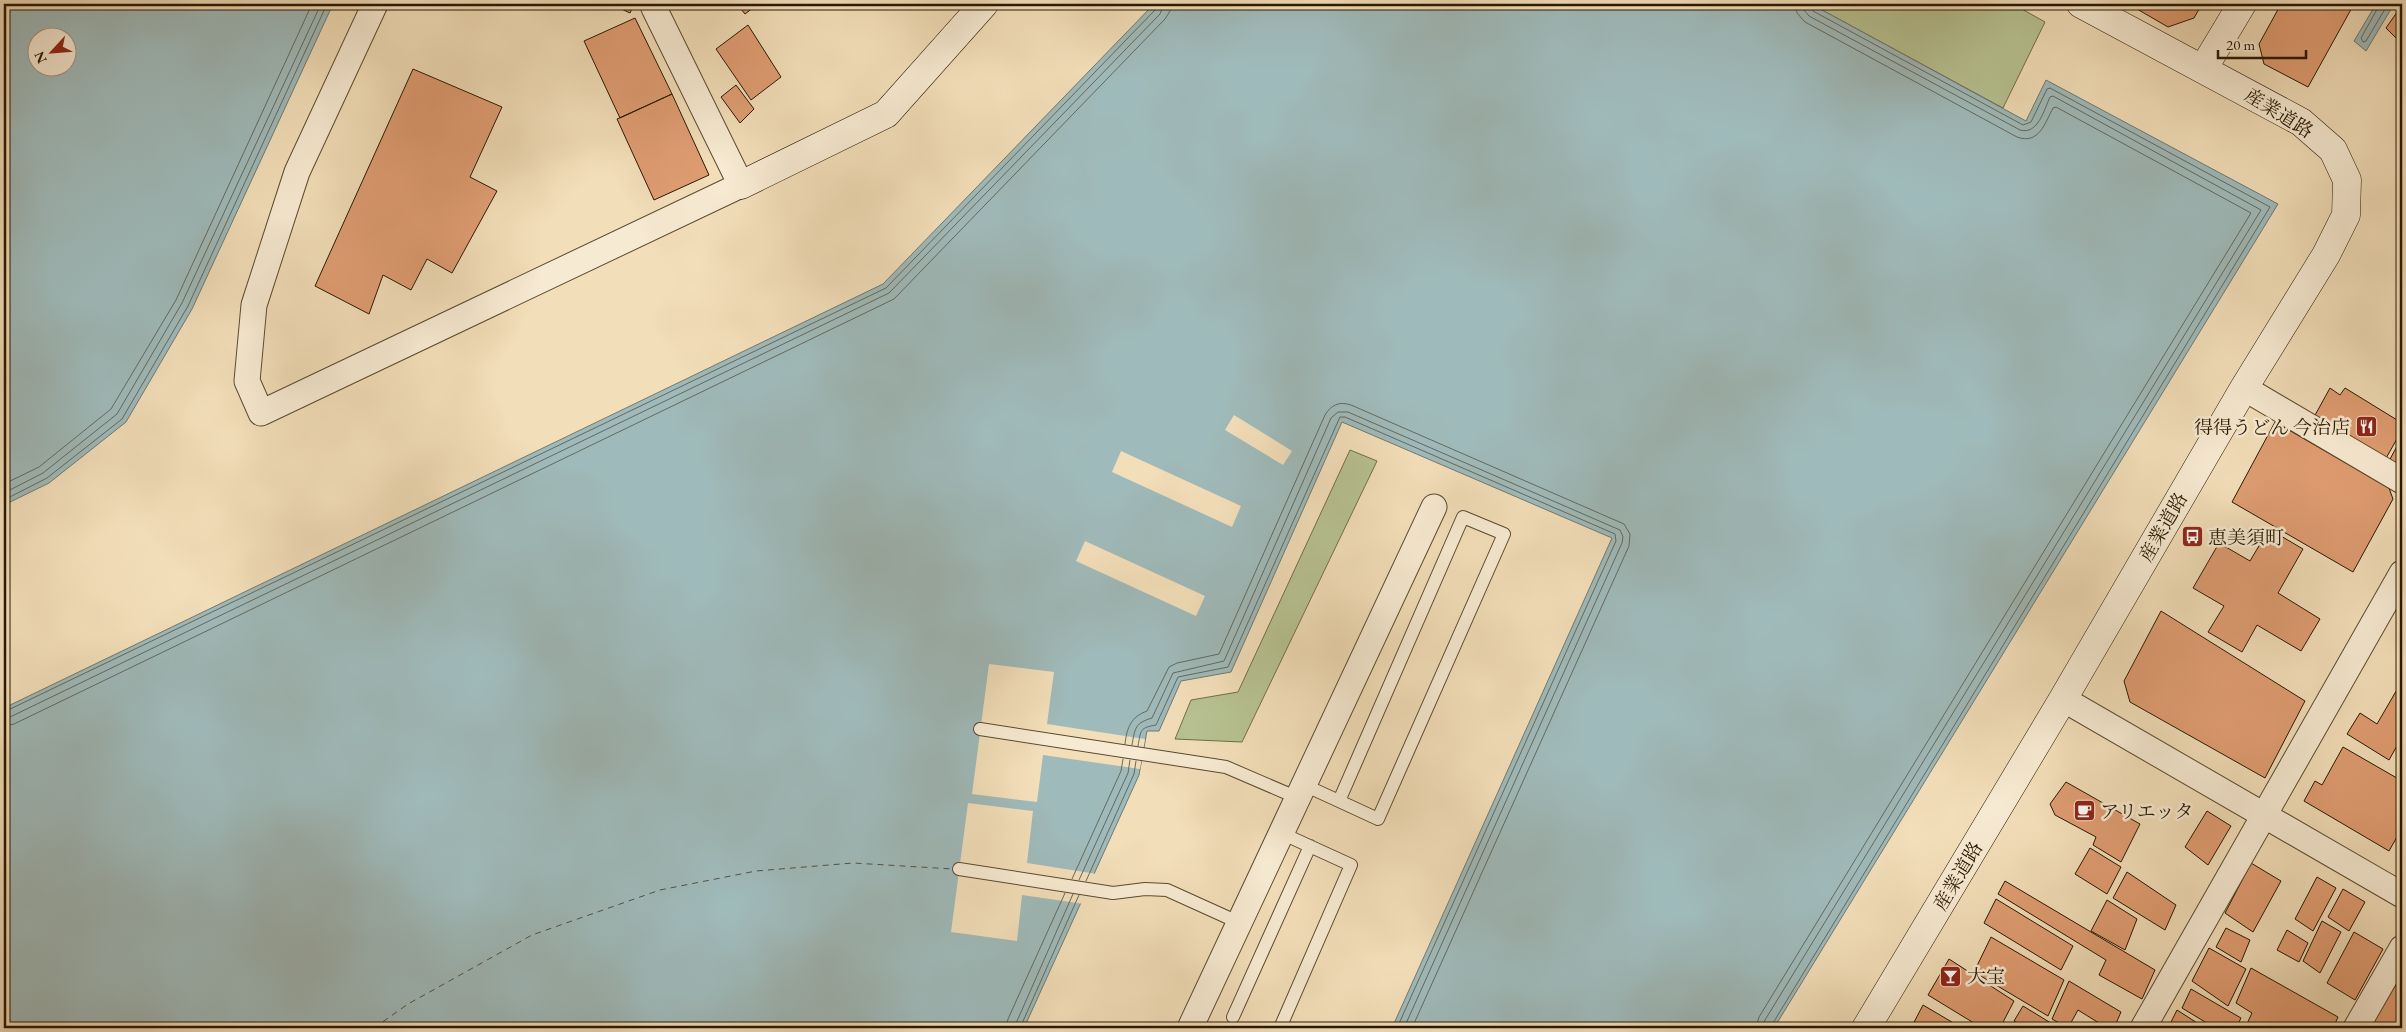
<svg xmlns="http://www.w3.org/2000/svg" width="2406" height="1032" font-family="'EB Garamond','Noto Serif JP',serif">
<rect width="100%" height="100%" fill="#f2deb9"/>
<filter id="stains"><feTurbulence type="fractalNoise" baseFrequency=".004" numOctaves="4"/><feColorMatrix values="0 0 0 0 .2 0 0 0 0 .09 0 0 0 0 .02 0 0 0 .5 -.17"/></filter>
<radialGradient id="worn" r=".72"><stop offset=".6" stop-color="#630" stop-opacity="0"/><stop offset="1" stop-color="#630" stop-opacity=".3"/></radialGradient>
<path fill="#b7c292" stroke="#706d4a" d="M 1811,4 L 2013,4 L 2045,22 L 2003,108 Z
M 1350,450 L 1377,461 L 1242,742 L 1175,739 L 1191,700 L 1238,692 Z"/>
<path fill="#9fbaba" stroke="#6f7970" fill-rule="evenodd" d="M 4,4 L 333,4 L 192,309 L 126,422 L 49,483 L 4,505 ZM 38,38 L 68,38 L 68,68 L 38,68 Z
M 1154,4 L 1811,4 L 2026,121 L 2046,80 L 2278,204 L 1774,1028 L 1392,1028 L 1612,538 L 1342,422 L 1231,672 L 1181,681 L 1159,731 L 1147,731 L 1139,775 L 1024,1028 L 4,1028 L 4,708 L 883,284 Z
M 2376,4 L 2394,4 L 2366,51 L 2354,41 Z"/>
<path fill="#f2deb9" d="M 1234,415 L 1292,451 L 1283,465 L 1225,430 Z
M 1121,451 L 1241,506 L 1232,527 L 1112,472 Z
M 1085,541 L 1205,596 L 1196,616 L 1076,561 Z
M 989,664 L 1054,672 L 1047,724 L 1145,739 L 1140,769 L 1043,755 L 1037,802 L 972,794 Z
M 968,803 L 1033,811 L 1027,863 L 1097,874 L 1084,904 L 1022,895 L 1017,941 L 951,932 Z"/>
<g fill="none" stroke-linecap="round" stroke-linejoin="round">
<path stroke="#64695e" stroke-width="1" d="M 2380,4 L 2361,38 L 2363,42 L 2366,41 L 2388,4
M 4,484 L 39,467 L 111,409 L 176,300 L 312,4
M 4,493 L 43,473 L 117,414 L 182,303 L 321,4
M 4,500 L 47,478 L 122,419 L 188,306 L 327,4
M 4,712 L 886,288 L 1156,9 L 1157,4
M 4,718 L 10,717 L 889,293 L 1160,14 L 1164,4
M 4,726 L 14,724 L 894,299 L 1165,19 L 1170,11 L 1171,4
M 1125,744 C 1127,727 1131,717 1147,711 L 1169,667 L 1177,663 L 1219,654 L 1325,415 C 1331,405 1339,401 1351,405 L 1624,524 L 1630,534 L 1629,546 L 1412,1028
M 1132,745 C 1135,728 1135,723 1152,718 L 1173,673 L 1224,661 L 1331,418 L 1338,412 L 1348,412 L 1620,530 L 1623,537 L 1622,543 L 1404,1028
M 1138,746 C 1141,729 1140,728 1156,725 L 1178,677 L 1228,667 L 1340,417 L 1345,417 L 1615,534 L 1616,541 L 1397,1028
M 1072,879 L 1121,771 L 1123,759
M 1079,880 L 1128,773 L 1130,760
M 1086,881 L 1134,774 L 1136,761
M 1006,1028 L 1008,1019 L 1065,893
M 1014,1028 L 1073,894
M 1020,1028 L 1079,895
M 1756,1028 L 1759,1017 L 2251,213 L 2056,107 L 2053,108 C 2045,123 2039,145 2017,137 L 1805,22 L 1797,13 L 1796,4
M 1763,1028 L 1765,1020 L 2261,210 L 2053,96 L 2050,97 C 2044,110 2038,135 2020,130 L 1809,16 L 1804,10 L 1803,4
M 1770,1028 L 2270,207 L 2050,88 L 2047,89 L 2031,122 L 2023,125 L 1813,11 L 1809,4"/>
<path stroke="#525142" stroke-width="1" stroke-dasharray="6 5" stroke-linecap="butt" d="M 374,1028 L 408,1004 L 532,935 L 660,890 L 756,871 L 853,863 L 953,869"/>
</g>
<path fill="#e09d72" stroke="#281801" d="M 611,4 L 634,4 L 630,13 Z
M 737,4 L 758,4 L 745,14 Z
M 2140,4 L 2202,4 L 2194,18 L 2168,27 L 2137,9 Z
M 2281,4 L 2354,4 L 2308,87 L 2264,64 L 2259,44 Z
M 2402,5 L 2402,44 L 2386,28 Z
M 635,18 L 672,94 L 620,118 L 584,41 Z
M 748,25 L 781,77 L 751,100 L 716,49 Z
M 413,69 L 502,107 L 470,177 L 497,191 L 452,273 L 427,259 L 411,290 L 383,275 L 369,314 L 315,286 Z
M 736,85 L 754,109 L 740,123 L 721,97 Z
M 672,94 L 709,175 L 654,200 L 617,119 Z
M 2330,388 L 2340,395 L 2345,388 L 2402,423 L 2402,430 L 2385,460 L 2314,417 Z
M 2275,422 L 2389,488 L 2393,499 L 2353,572 L 2232,502 Z
M 2402,437 L 2402,469 L 2389,461 Z
M 2269,529 L 2303,549 L 2278,593 L 2320,619 L 2301,651 L 2257,625 L 2242,652 L 2208,632 L 2224,606 L 2193,588 L 2219,543 L 2250,561 Z
M 2161,611 L 2305,701 L 2265,778 L 2130,702 L 2124,681 Z
M 2402,681 L 2402,746 L 2398,744 L 2389,760 L 2347,734 L 2360,713 L 2377,724 Z
M 2343,747 L 2402,781 L 2402,828 L 2389,851 L 2304,801 L 2315,781 L 2322,785 Z
M 2066,782 L 2140,824 L 2121,862 L 2093,845 L 2096,837 L 2055,815 L 2050,804 Z
M 2207,811 L 2231,826 L 2208,865 L 2185,847 Z
M 2090,848 L 2121,867 L 2107,894 L 2075,874 Z
M 2251,863 L 2281,881 L 2253,932 L 2225,913 Z
M 2127,872 L 2176,905 L 2165,930 L 2113,898 Z
M 2317,877 L 2336,888 L 2313,931 L 2295,919 Z
M 2005,881 L 2155,970 L 2142,999 L 2099,975 L 2106,960 L 1998,894 Z
M 2343,889 L 2365,902 L 2349,931 L 2328,917 Z
M 1996,899 L 2073,946 L 2061,970 L 1984,923 Z
M 2107,900 L 2137,919 L 2125,950 L 2091,931 Z
M 2322,921 L 2341,932 L 2320,973 L 2303,961 Z
M 2226,928 L 2250,940 L 2241,962 L 2216,947 Z
M 2287,930 L 2308,943 L 2299,962 L 2277,950 Z
M 2354,932 L 2383,949 L 2355,1000 L 2327,983 Z
M 1991,937 L 2064,980 L 2048,1016 L 1974,972 Z
M 2209,948 L 2246,969 L 2228,1006 L 2192,981 Z
M 1949,959 L 2014,1001 L 2000,1028 L 1982,1028 L 1928,995 Z
M 2251,968 L 2338,1017 L 2333,1028 L 2245,1028 L 2252,1013 L 2236,1003 Z
M 2402,968 L 2402,1028 L 2381,1028 L 2372,1023 Z
M 2069,981 L 2121,1012 L 2114,1028 L 2107,1028 L 2078,1010 L 2068,1028 L 2052,1019 Z
M 2191,989 L 2241,1018 L 2236,1028 L 2215,1028 L 2182,1008 Z
M 1923,1005 L 1962,1028 L 1911,1028 Z
M 2023,1006 L 2059,1028 L 2026,1028 L 2014,1021 Z
M 2177,1010 L 2205,1028 L 2168,1028 Z"/>
<g fill="none" stroke-linecap="round" stroke-linejoin="round">
<defs>
<path id="lane" d="M 980,729 L 1226,767 L 1298,798
M 1304,785 L 1339,801 L 1463,517 L 1504,534 L 1378,819 L 1339,801
M 959,869 L 1113,893 L 1145,889 L 1167,890 L 1240,923
M 1233,1017 L 1310,846
M 1280,1028 L 1351,865 L 1281,833"/>
<path id="street" d="M 375,4 L 297,172 L 254,305 L 247,381 L 261,413 L 741,185 L 654,8 L 656,4
M 2244,388 L 2402,481
M 2063,699 L 2402,895
M 1190,1028 L 1434,507
M 2143,1028 L 2402,573
M 2356,1028 L 2402,948"/>
<path id="secondary" d="M 2203,69 L 2242,4
M 741,185 L 886,114 L 984,4
M 1866,1028 L 2063,699 L 2244,388 L 2326,255 L 2346,215 L 2347,180 L 2333,150 L 2301,122 L 2081,4"/>
</defs>
<use href="#lane" stroke="#5a4a2f" stroke-width="14"/>
<use href="#street" stroke="#5a4a2f" stroke-width="27"/>
<use href="#secondary" stroke="#281801" stroke-width="29"/>
<use href="#lane" stroke="#f7ead2" stroke-width="12"/>
<use href="#street" stroke="#f7ead2" stroke-width="25"/>
<use href="#secondary" stroke="#f7ead2" stroke-width="28"/>
</g>
<defs>
<symbol id="restaurant-square" viewBox="-11 -11 22 22"><rect x="-9" y="-9" width="18" height="18" rx="4" fill="#8f2418" stroke="#f7ead2"/><path d="M-5-6h1v4h1v-4h1v4h1v-4h1v5L-1.5 .5V6h-2V.5L-5-1ZM5-6V6H3V1.5H1.5Q1.5-4 5-6Z" fill="#fff"/></symbol>
<symbol id="bus-square" viewBox="-11 -11 22 22"><rect x="-9" y="-9" width="18" height="18" rx="4" fill="#8f2418" stroke="#f7ead2"/><path d="M-5-6H5V4H4V6H2V4H-2V6H-4V4H-5ZM-3.5-4V0h7V-4ZM-3.5 1.2v1.5H-2V1.2ZM2 1.2v1.5H3.5V1.2Z" fill="#fff"/></symbol>
<symbol id="cafe-square" viewBox="-11 -11 22 22"><rect x="-9" y="-9" width="18" height="18" rx="4" fill="#8f2418" stroke="#f7ead2"/><path d="M-5.5-4.5H6V0H3Q3 3.5 0 3.5H-2.5Q-5.5 3.5-5.5 0ZM3-3.2v2h1.7v-2ZM-6 4.5H4V6H-6Z" fill="#fff"/></symbol>
<symbol id="bar-square" viewBox="-11 -11 22 22"><rect x="-9" y="-9" width="18" height="18" rx="4" fill="#8f2418" stroke="#f7ead2"/><path d="M-6-5H6L.8 .8V4.5H3.5V6h-7V4.5H-.8V.8Z" fill="#fff"/></symbol>
</defs>
<g fill-rule="evenodd">
<use href="#restaurant-square" x="2354" y="414" width="25" height="25"/>
<use href="#bus-square" x="2180" y="524" width="25" height="25"/>
<use href="#cafe-square" x="2072" y="798" width="25" height="25"/>
<use href="#bar-square" x="1938" y="964" width="25" height="25"/>
</g>
<g text-anchor="middle" dominant-baseline="central" stroke-width="5" stroke-linejoin="round" paint-order="stroke">
<g font-size="19" fill="#281801" stroke="#f7ead2">
<text transform="translate(2279 113) rotate(32)">産業道路</text>
<text transform="translate(2163 527) rotate(-60)">産業道路</text>
<text transform="translate(1958 876) rotate(-59)">産業道路</text>
</g>
<g font-size="19" fill="#281801" stroke="#f7ead2" text-anchor="start">
<text x="2350" y="427" text-anchor="end">得得うどん 今治店</text>
<text x="2208" y="537">恵美須町</text>
<text x="2100" y="811">アリエッタ</text>
<text x="1967" y="976">大宝</text>
</g>
</g>
<rect width="2406" height="1032" fill="none" stroke="#f2deb9" stroke-width="20"/>
<rect x="5" y="5" width="2396" height="1022" fill="none" stroke="#281801" stroke-width="2.5"/>
<rect x="10" y="10" width="2386" height="1012" fill="none" stroke="#281801"/>
<g transform="translate(52 52) rotate(244)"><circle r="24" fill="#f7ead2" stroke="#a4967e"/>
<path d="M0-4L9 19L0 12L-9 19Z" fill="#8f2418"/>
<text y="-8" font-size="14" font-weight="bold" text-anchor="middle" fill="#281801">N</text>
</g>
<path d="M2218 50v8h88v-8" fill="none" stroke="#281801" stroke-width="2.5"/>
<text x="2226" y="50" font-size="15" fill="#281801" stroke="#f7ead2" stroke-width="4" paint-order="stroke">20 m</text>
<rect width="100%" height="100%" filter="url(#stains)"/>
<rect width="100%" height="100%" fill="url(#worn)"/>
</svg>
